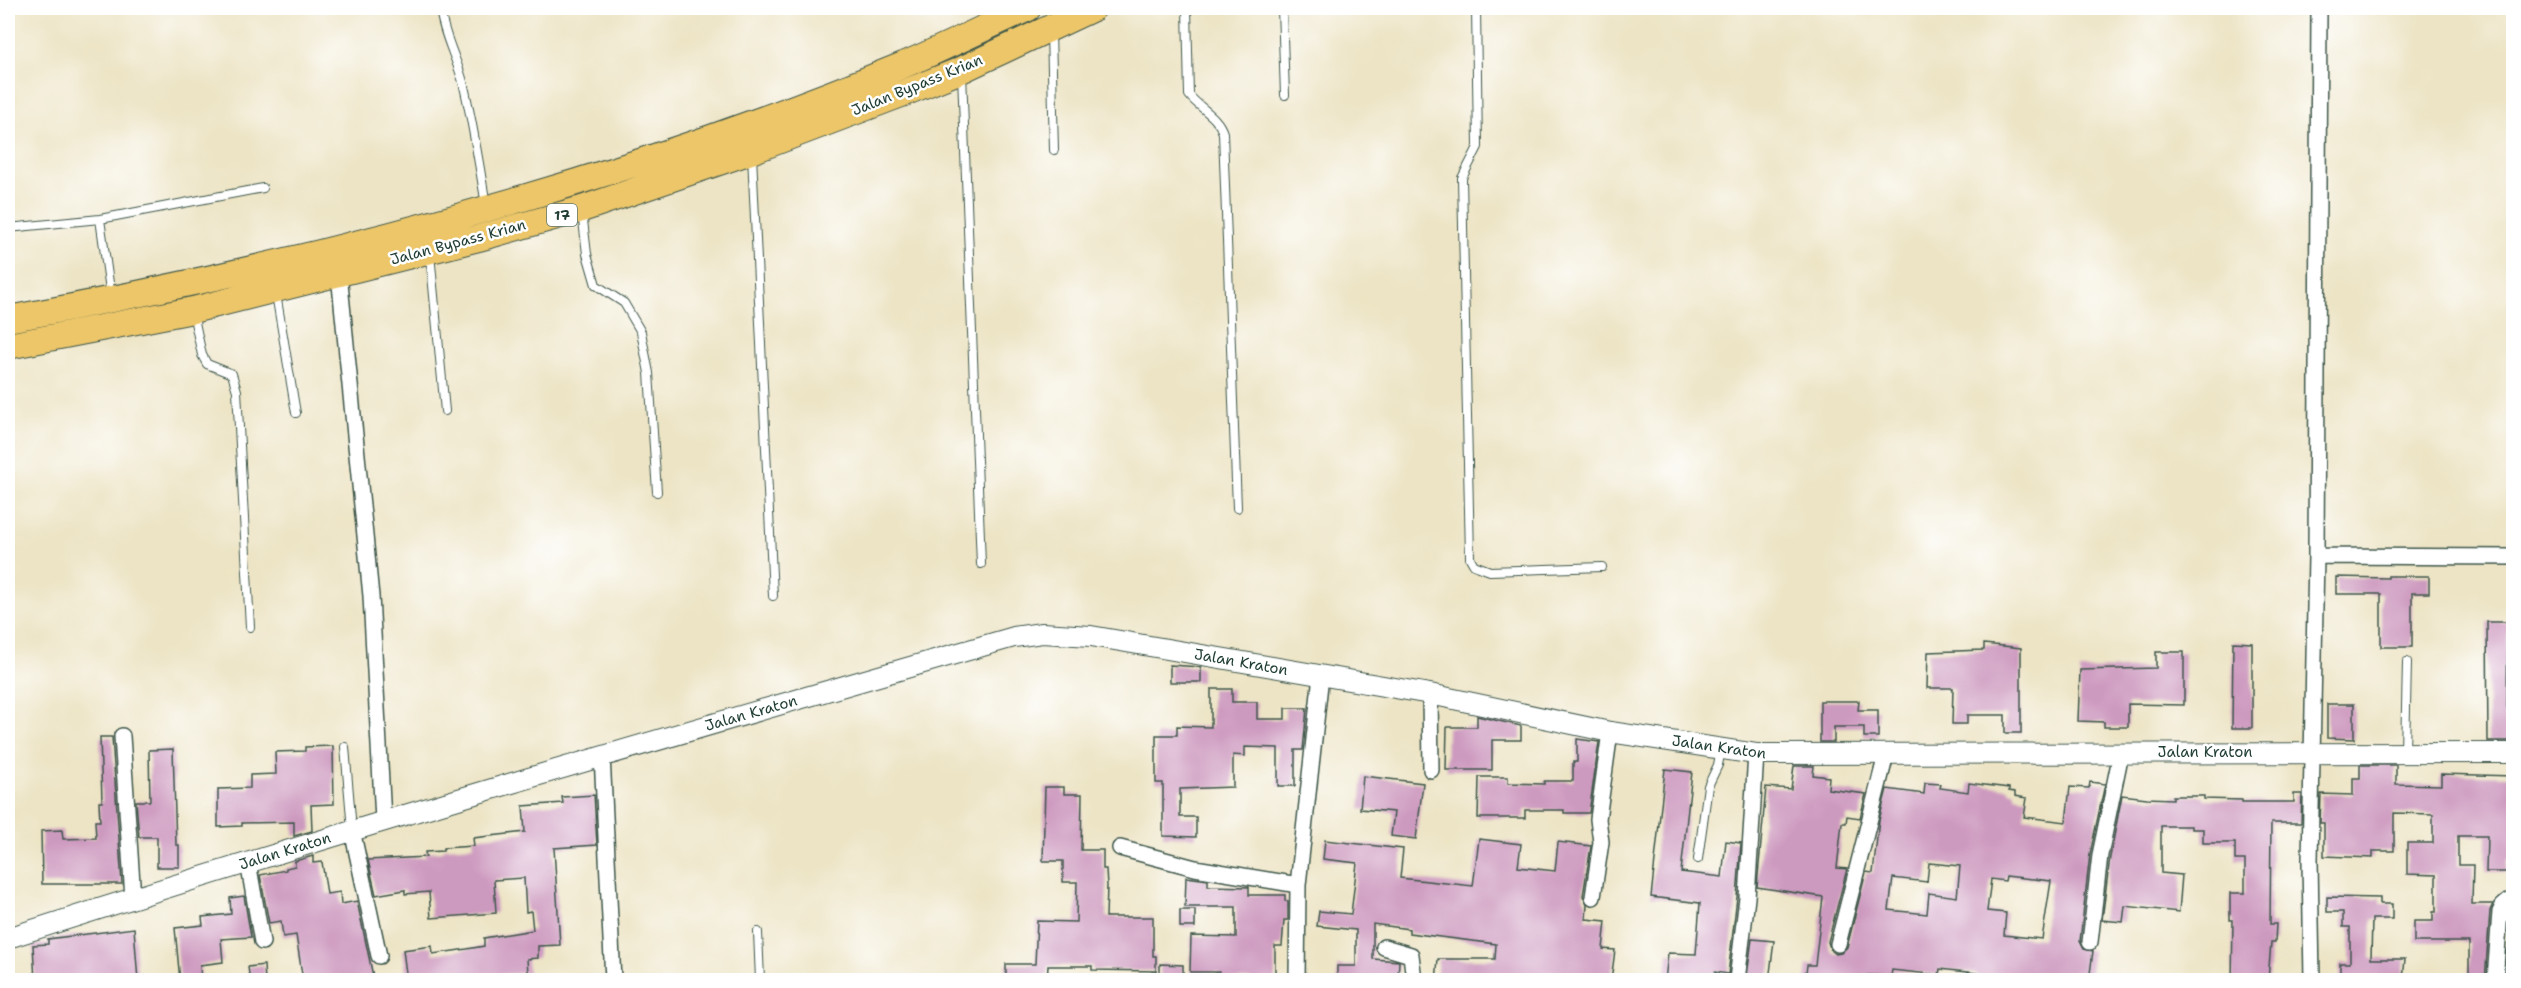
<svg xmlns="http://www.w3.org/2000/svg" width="2521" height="988" font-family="'Shantell Sans',sans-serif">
<rect width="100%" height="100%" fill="#fff"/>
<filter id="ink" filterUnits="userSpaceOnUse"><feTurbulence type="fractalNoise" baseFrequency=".0167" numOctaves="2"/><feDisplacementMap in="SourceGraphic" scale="12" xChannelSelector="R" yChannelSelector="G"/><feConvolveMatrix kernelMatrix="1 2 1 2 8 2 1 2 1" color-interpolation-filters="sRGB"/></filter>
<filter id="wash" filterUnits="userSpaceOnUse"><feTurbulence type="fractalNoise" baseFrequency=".008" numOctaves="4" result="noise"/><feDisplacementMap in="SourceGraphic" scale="24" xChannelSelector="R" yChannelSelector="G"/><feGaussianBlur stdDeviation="1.35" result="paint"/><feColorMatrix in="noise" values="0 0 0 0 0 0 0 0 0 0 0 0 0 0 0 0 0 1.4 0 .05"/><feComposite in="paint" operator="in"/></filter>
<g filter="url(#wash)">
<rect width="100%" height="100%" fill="#ede4c5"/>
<g id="blocks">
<path fill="#cd9abf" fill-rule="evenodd" d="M 2388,576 L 2429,576 L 2429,593 L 2412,593 L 2412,647 L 2381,647 L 2381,594 L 2336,594 L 2336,577 L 2388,578 Z
M 2487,622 L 2508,622 L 2507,707 L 2513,707 L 2513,741 L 2488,741 Z
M 2233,642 L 2252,643 L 2252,728 L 2232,728 Z
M 1984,644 L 2021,648 L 2021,733 L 2005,733 L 2005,715 L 1967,715 L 1967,724 L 1952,724 L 1953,688 L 1927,688 L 1928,652 L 1984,650 Z
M 2156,652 L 2184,652 L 2184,705 L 2128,704 L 2128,727 L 2104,727 L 2104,722 L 2078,721 L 2080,670 L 2156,668 Z
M 1170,665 L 1201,667 L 1201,682 L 1170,682 Z
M 1211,689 L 1232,689 L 1232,702 L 1257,702 L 1257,719 L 1285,719 L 1285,708 L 1307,708 L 1303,750 L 1295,750 L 1295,786 L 1278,786 L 1278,748 L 1245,747 L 1245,756 L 1233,755 L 1233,787 L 1180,789 L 1180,817 L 1196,817 L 1196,837 L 1163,836 L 1163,783 L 1156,783 L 1156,735 L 1177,735 L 1177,726 L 1211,727 Z
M 1820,701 L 1859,701 L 1858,710 L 1878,710 L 1878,737 L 1864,737 L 1864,727 L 1834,727 L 1834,742 L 1820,742 Z
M 2327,704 L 2354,704 L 2354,739 L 2327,738 Z
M 1477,716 L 1521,726 L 1521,740 L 1492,740 L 1492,770 L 1446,770 L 1447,727 L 1477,727 Z
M 100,737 L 112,737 L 122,884 L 42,884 L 41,831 L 62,830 L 63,839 L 96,838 L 95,821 L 100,821 L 99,802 L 102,802 Z
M 1577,739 L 1599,742 L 1589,813 L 1564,813 L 1564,810 L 1525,810 L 1525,818 L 1478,818 L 1479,777 L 1508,777 L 1508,783 L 1544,784 L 1544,781 L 1573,781 L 1573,762 L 1577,762 Z
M 333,746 L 334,804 L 311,805 L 312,831 L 294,836 L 294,822 L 242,823 L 242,826 L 218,827 L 218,789 L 250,788 L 250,775 L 276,774 L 275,752 L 305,751 L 305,747 Z
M 173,749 L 176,845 L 179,845 L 179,867 L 157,867 L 157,837 L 139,837 L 136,801 L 150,801 L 149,750 Z
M 2360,765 L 2396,765 L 2396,784 L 2441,785 L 2441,774 L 2514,776 L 2514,860 L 2507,860 L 2507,872 L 2486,872 L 2487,836 L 2458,836 L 2458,865 L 2473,865 L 2472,904 L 2493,904 L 2490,911 L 2485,981 L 2469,981 L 2469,942 L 2414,942 L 2414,921 L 2433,921 L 2433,912 L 2436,912 L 2436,875 L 2407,874 L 2407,843 L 2433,843 L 2433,814 L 2394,813 L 2394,851 L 2373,851 L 2373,858 L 2324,856 L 2324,823 L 2320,823 L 2321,794 L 2353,795 L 2353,778 L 2360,778 Z
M 1794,766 L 1814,766 L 1813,775 L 1829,777 L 1828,789 L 1866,794 L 1860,818 L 1847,816 L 1846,823 L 1842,823 L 1837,868 L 1847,869 L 1828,942 L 1831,951 L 1836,954 L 1841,953 L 1847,947 L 1866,872 L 1873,873 L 1879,820 L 1887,789 L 1924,794 L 1925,783 L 1941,784 L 1940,788 L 1968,792 L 1969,783 L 2009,788 L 2009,791 L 2015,792 L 2015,796 L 2027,798 L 2024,817 L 2066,822 L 2070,787 L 2089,788 L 2090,782 L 2105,784 L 2090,854 L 2080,941 L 2084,949 L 2093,951 L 2089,981 L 2014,981 L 1976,976 L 1976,973 L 1940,969 L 1939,975 L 1892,970 L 1891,976 L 1868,975 L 1867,981 L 1805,981 L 1807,965 L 1815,965 L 1823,897 L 1757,887 L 1766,787 L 1791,789 ZM 1929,863 L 1960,866 L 1957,897 L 1929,893 L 1927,914 L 1889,910 L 1893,878 L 1927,882 ZM 2006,876 L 2051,881 L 2042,939 L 2004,935 L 2006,913 L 1987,911 L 1991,879 L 2005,881 Z
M 1665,769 L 1692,772 L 1681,872 L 1722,877 L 1726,841 L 1741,843 L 1737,897 L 1728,974 L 1715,972 L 1714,981 L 1665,981 L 1668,953 L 1696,954 L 1700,903 L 1651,897 Z
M 1363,776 L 1423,783 L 1416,839 L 1391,836 L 1394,812 L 1360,809 Z
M 1045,787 L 1064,787 L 1064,794 L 1082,794 L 1081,850 L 1103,850 L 1103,869 L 1106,869 L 1107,886 L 1106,917 L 1153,917 L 1153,956 L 1156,956 L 1156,971 L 1092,970 L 1092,966 L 1048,966 L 1047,981 L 1006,981 L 1006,964 L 1035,964 L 1037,921 L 1076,922 L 1077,882 L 1063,882 L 1063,861 L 1043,861 Z
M 2294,794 L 2302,794 L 2301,823 L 2271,823 L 2270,924 L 2276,924 L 2275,942 L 2271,942 L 2268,981 L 2232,981 L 2233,920 L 2230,920 L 2230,893 L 2245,893 L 2245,860 L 2235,860 L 2235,843 L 2203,843 L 2203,829 L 2191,829 L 2191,826 L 2161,826 L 2161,873 L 2182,875 L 2179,912 L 2125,906 L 2123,922 L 2102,920 L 2110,857 L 2122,795 L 2147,798 L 2173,799 L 2173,796 L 2204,796 L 2204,799 L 2242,800 L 2242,802 L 2294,802 Z
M 594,795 L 597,845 L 554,848 L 560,945 L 538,946 L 538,958 L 527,959 L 528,973 L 470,977 L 471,981 L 407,981 L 403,950 L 432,946 L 433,954 L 467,949 L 484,946 L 484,938 L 533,930 L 531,911 L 526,912 L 524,878 L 494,880 L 496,913 L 431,918 L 429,892 L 405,894 L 405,890 L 376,895 L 368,860 L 426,857 L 425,852 L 443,851 L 443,848 L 474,846 L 473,838 L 525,832 L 523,806 L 563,803 L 562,797 Z
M 1479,839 L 1521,844 L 1518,867 L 1555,871 L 1558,842 L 1591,846 L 1583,896 L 1587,905 L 1586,919 L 1606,921 L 1603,949 L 1615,950 L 1611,981 L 1436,981 L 1438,959 L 1495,959 L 1496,944 L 1409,933 L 1409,929 L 1373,924 L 1373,959 L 1399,961 L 1398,981 L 1337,981 L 1337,966 L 1356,966 L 1356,930 L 1317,926 L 1319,911 L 1351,914 L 1357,863 L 1323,859 L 1325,840 L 1403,849 L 1400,878 L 1473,886 Z
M 313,856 L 313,863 L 322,862 L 327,894 L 340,892 L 341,904 L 357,901 L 374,981 L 303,981 L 296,935 L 283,937 L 281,921 L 269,923 L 260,875 L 286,870 L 286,868 L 295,866 L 295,861 Z
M 1186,877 L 1208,880 L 1208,886 L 1249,887 L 1249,895 L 1285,895 L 1285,901 L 1288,901 L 1288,920 L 1284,920 L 1282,946 L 1275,946 L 1275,981 L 1219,978 L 1219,972 L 1190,972 L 1191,936 L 1236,937 L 1236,907 L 1185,907 Z
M 244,896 L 251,937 L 221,939 L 223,962 L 200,965 L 201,981 L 180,981 L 175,928 L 203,925 L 202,917 L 231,914 L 230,898 Z
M 2327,897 L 2380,898 L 2380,904 L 2392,904 L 2392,919 L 2372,919 L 2371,959 L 2405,959 L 2403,979 L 2340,979 L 2340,963 L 2350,963 L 2350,927 L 2343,927 L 2343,912 L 2327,912 Z
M 1180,910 L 1195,910 L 1195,927 L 1180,927 Z
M 134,928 L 138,981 L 35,981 L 33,945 L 48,944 L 48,939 Z
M 1752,939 L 1774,941 L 1769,981 L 1751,981 L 1751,977 L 1747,976 Z
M 2507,949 L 2514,949 L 2514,978 L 2505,978 Z
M 1160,964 L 1183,965 L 1183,980 L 1160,979 Z
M 264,965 L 265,981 L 250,981 L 248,967 Z"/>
</g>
</g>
<g filter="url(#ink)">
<use href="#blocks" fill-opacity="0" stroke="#3e564a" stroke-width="1.5"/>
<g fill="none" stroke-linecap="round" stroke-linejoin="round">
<defs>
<path id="service" d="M 440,8 C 443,34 456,57 463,82 C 473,123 479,164 486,205
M 1187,8 L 1189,95 C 1200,109 1218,116 1223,133 L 1237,508
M 1282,8 L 1285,95
M 1476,8 L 1478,147 L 1462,178 L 1470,558 L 1474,565 L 1490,571 L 1602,567
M 1051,32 L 1054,150
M 962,74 L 981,564
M 752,155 L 773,596
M 582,212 L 587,254 L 596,285 L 624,303 L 641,332 L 649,373 L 657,492
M 8,228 L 100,219
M 430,254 L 445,411
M 276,294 L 296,413
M 111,297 L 100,219 L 263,188
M 193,313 L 202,355 L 207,364 L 232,374 L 237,391 L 250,627
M 345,747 L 352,830
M 2405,752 L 2407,662
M 1698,859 L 1708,786 L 1718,765 L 1721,749
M 758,932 L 760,980"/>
<path id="minor" d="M 339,274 L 371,596 L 383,820
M 2316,556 L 2514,557
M 1430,694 L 1431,770
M 122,736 L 133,898
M 602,755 L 613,980
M 352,830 L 379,956
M 1120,848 L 1195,868 L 1298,885
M 248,862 L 262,942
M 1593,897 L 1601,842 L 1598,819 L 1610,732
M 2090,942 L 2100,855 L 2121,753
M 1838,944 L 1886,755
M 1384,947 L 1411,955 L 1414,980
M 1297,980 L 1298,885 L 1321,675
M 1737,980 L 1747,898 L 1756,754
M 2312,980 L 2310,860 L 2316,556 L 2319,8
M 2495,980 L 2500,912 L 2503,906 L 2509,901 L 2514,902"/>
<path id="tertiary" d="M 8,938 C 341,831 677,734 1014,637 L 1042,633 L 1091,636 L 1430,694 L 1610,732 L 1756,754 L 2514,753"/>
<path id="trunk" d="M 8,319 C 312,264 614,184 901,66 C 944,48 985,27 1028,8
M 8,346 L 193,310 L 479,238 L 582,209 L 751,151 L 904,93 L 961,70 L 1093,8"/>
</defs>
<use href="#service" stroke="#3e564a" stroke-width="10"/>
<use href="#minor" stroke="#3e564a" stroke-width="18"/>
<use href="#tertiary" stroke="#3e564a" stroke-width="22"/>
<use href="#trunk" stroke="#3e564a" stroke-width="28"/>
<use href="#service" stroke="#fff" stroke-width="8"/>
<use href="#minor" stroke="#fff" stroke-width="15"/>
<use href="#tertiary" stroke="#fff" stroke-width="20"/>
<use href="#trunk" stroke="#ecc669" stroke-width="26"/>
</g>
</g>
<g text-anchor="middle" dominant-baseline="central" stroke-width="5" stroke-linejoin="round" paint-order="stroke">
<rect fill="#fff" stroke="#627771" stroke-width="1.5" x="547" y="204" width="30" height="22" rx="4.5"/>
<g font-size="14" font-weight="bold" fill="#1f3d34">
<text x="562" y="215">17</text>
</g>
<g font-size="15" fill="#1f3d34" stroke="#fff">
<text transform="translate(917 85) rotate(-22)">Jalan Bypass Krian</text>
<text transform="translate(458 242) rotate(-15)">Jalan Bypass Krian</text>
<text transform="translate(1241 662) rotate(10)">Jalan Kraton</text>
<text transform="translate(751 713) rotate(-16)">Jalan Kraton</text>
<text transform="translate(1719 747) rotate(8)">Jalan Kraton</text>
<text x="2205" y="752">Jalan Kraton</text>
<text transform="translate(285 851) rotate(-17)">Jalan Kraton</text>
</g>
</g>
<rect width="2521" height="988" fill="none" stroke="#fff" stroke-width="30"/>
</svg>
